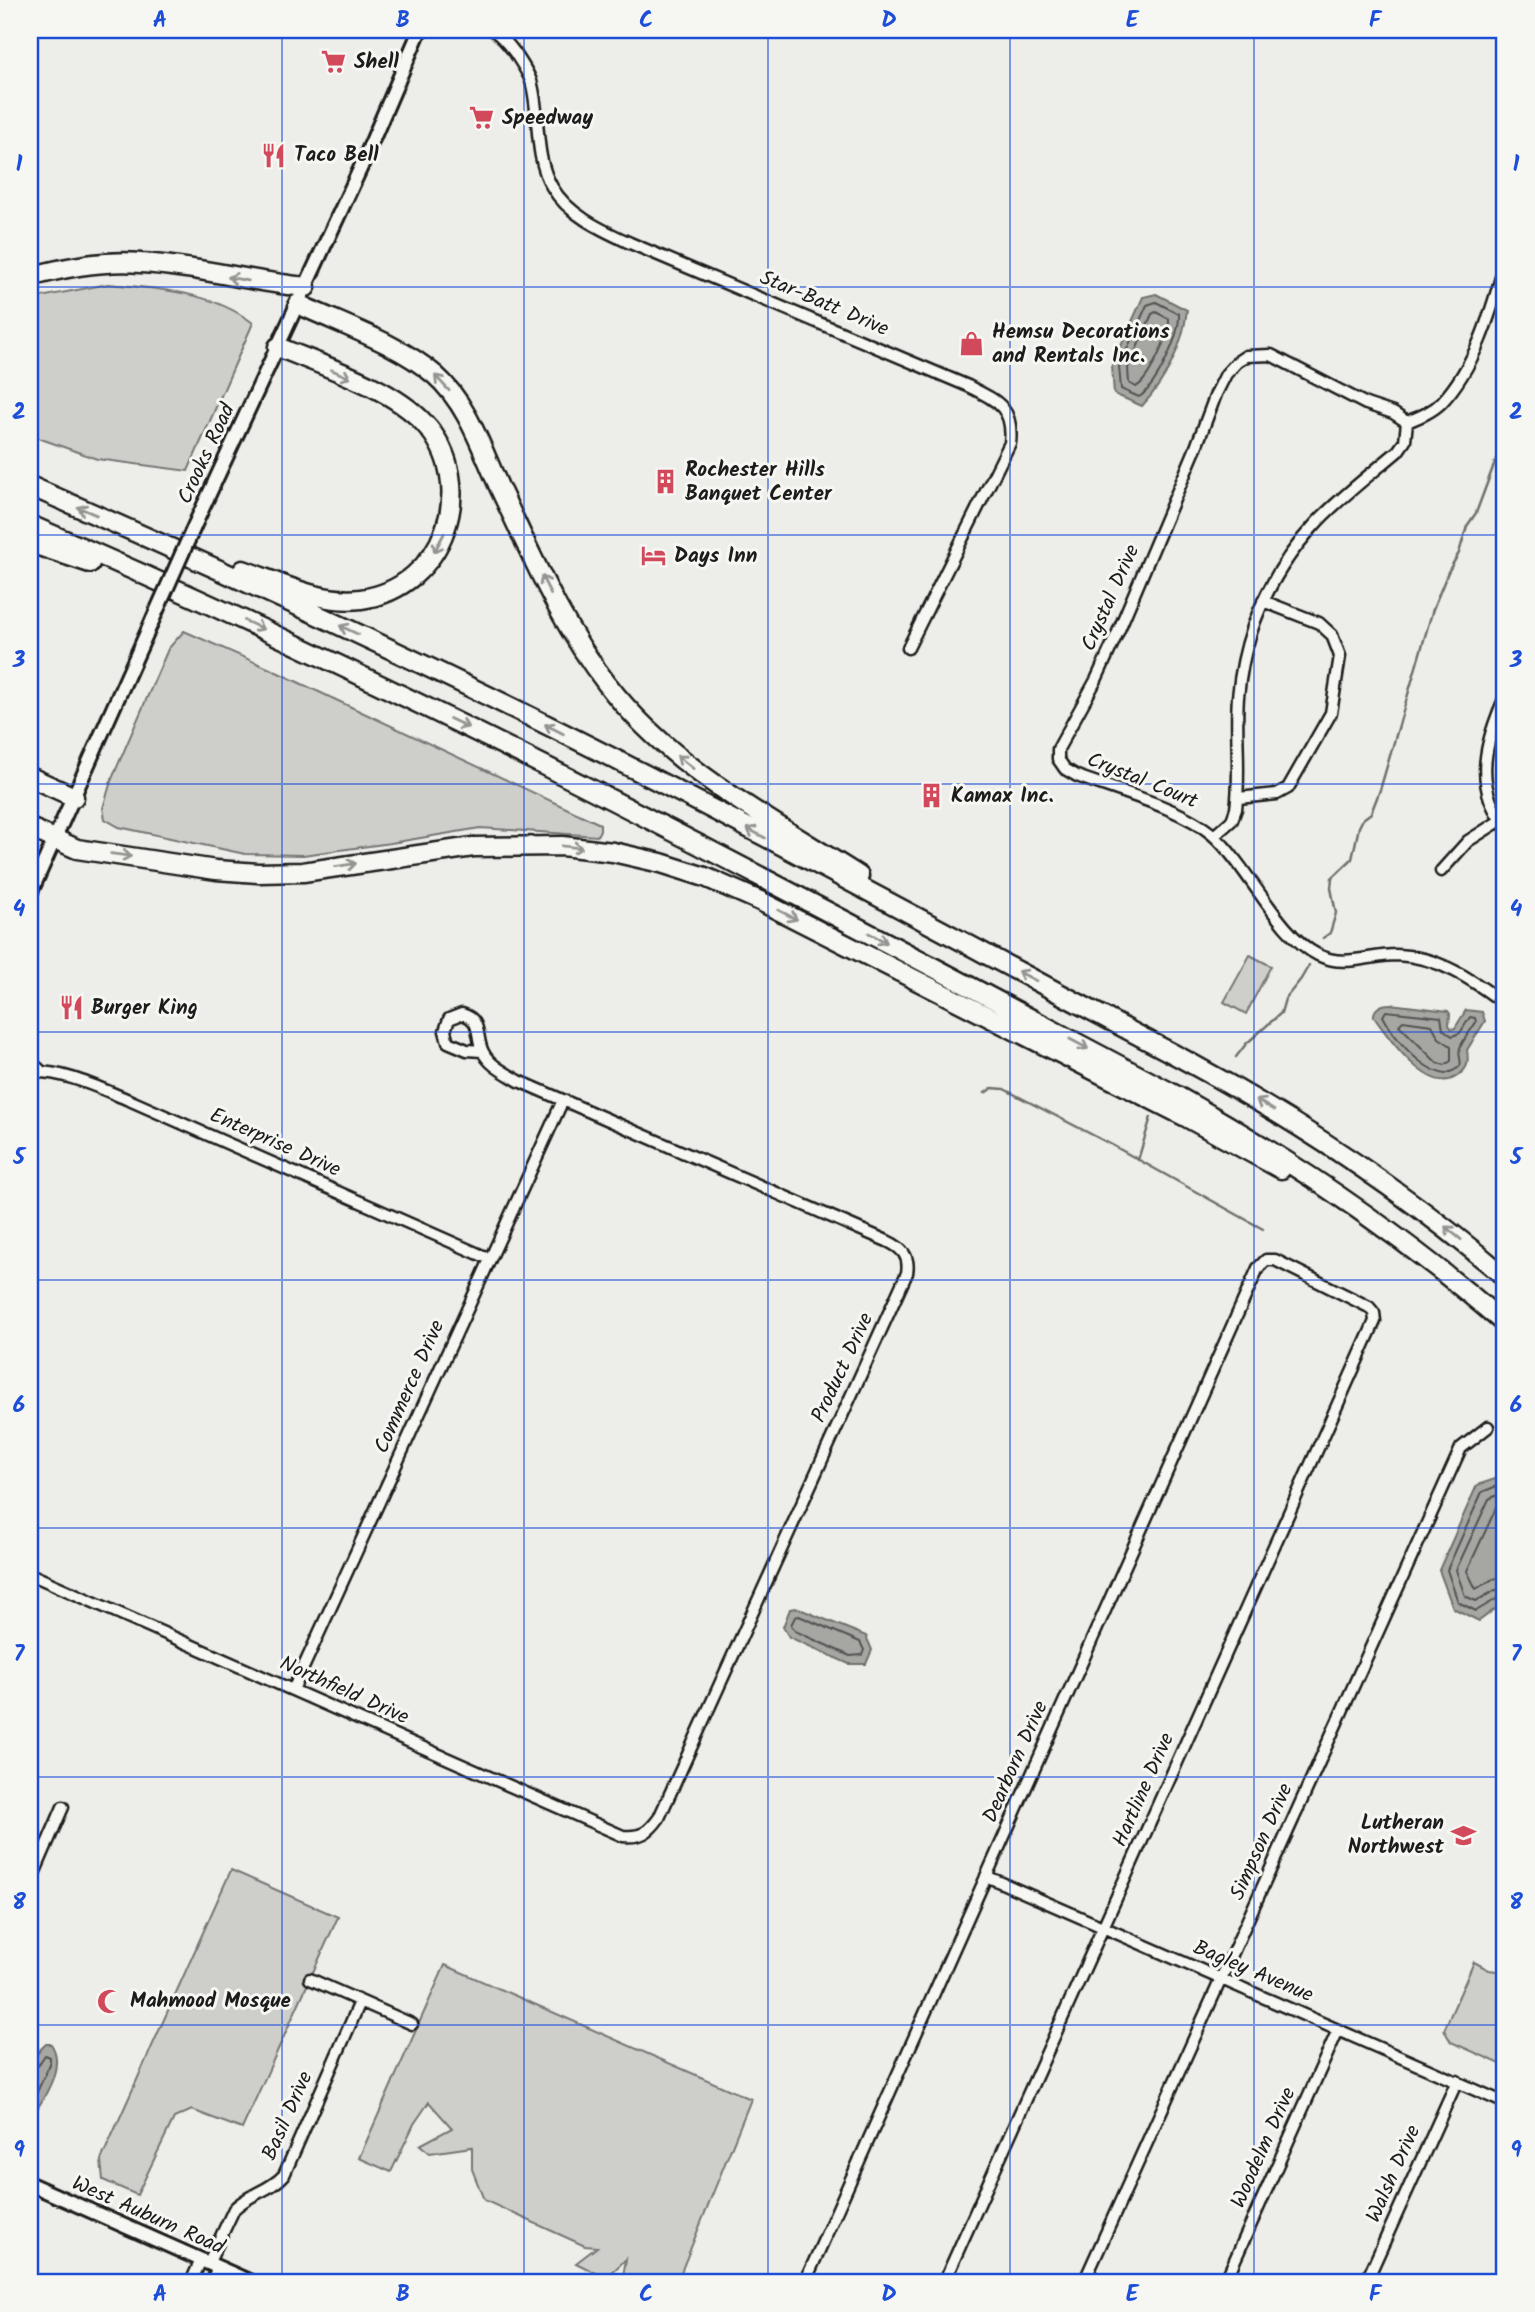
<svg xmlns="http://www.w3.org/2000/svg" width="1535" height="2312" font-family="Kalam,sans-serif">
<rect width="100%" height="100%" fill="#edede9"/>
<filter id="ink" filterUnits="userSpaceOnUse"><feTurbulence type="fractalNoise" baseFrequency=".0143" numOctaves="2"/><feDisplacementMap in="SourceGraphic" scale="14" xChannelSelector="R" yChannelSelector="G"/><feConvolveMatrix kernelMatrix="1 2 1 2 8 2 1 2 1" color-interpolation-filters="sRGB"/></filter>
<g filter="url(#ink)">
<path fill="#cececb" stroke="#757574" stroke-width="2" d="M 108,284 C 159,289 211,291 253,323 L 188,471 L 97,459 L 30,435 L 30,299 Z
M 184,631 L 268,668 L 600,824 L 600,830 L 597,836 L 480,828 L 391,843 L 303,855 L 245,854 L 119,827 L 105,819 L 103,808 L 111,781 L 168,649 Z
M 1250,955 L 1271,966 L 1246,1014 L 1224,1002 Z
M 231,1870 L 338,1917 L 242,2129 L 192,2110 L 174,2118 L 137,2195 L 103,2180 L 101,2160 Z
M 1474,1962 L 1489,1970 L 1505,1972 L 1505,2066 L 1451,2042 L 1444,2030 Z
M 445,1965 L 751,2099 L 677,2282 L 622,2282 L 626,2259 L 606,2278 L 576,2263 L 597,2247 L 585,2246 L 484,2200 L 472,2169 L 472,2147 L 430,2153 L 420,2145 L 452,2128 L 429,2102 L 414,2124 L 391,2172 L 359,2158 Z"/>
<path fill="#a6a6a3" stroke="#6f6f6d" stroke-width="2" d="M 1156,294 L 1187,310 C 1183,346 1166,380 1142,406 L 1114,394 L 1112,366 L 1143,297 Z
M 1390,1004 L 1448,1011 L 1450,1014 L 1449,1025 L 1452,1029 L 1455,1028 L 1466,1010 L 1482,1012 L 1485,1021 L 1467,1050 C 1469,1063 1468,1069 1456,1077 C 1428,1095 1388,1037 1374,1017 C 1373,1008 1382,1004 1390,1004 Z
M 1498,1478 L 1505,1482 L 1505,1599 L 1503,1603 L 1479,1621 L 1453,1608 L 1439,1570 L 1477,1485 Z
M 797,1608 L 866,1636 L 872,1650 L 866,1664 L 849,1664 L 789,1637 L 783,1627 L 790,1609 Z
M 46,2044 L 51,2044 C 67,2067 42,2100 30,2121 C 30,2096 23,2062 46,2044 Z"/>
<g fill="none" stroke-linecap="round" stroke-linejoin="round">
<path stroke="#535352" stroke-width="2" d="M 1156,302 L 1179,314 C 1180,335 1157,386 1139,397 L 1121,389 L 1119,367 L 1147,305 Z
M 1156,312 L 1169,319 C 1170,334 1149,380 1136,387 L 1129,383 L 1128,368 L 1152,314 Z
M 1386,1011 L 1441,1017 L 1443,1029 L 1452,1036 L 1460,1033 L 1470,1017 L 1475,1018 L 1476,1022 C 1472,1030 1463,1039 1460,1048 C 1456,1062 1471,1065 1445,1074 C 1420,1069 1394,1038 1383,1016 Z
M 1403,1021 L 1432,1025 L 1439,1038 L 1451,1046 L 1451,1061 L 1445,1065 L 1437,1063 L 1399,1025 Z
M 1505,1487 L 1497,1486 L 1482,1492 L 1447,1570 L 1458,1602 L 1476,1611 L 1500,1597 L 1505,1597
M 1505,1496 L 1497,1495 L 1489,1499 L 1456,1570 L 1465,1596 L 1476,1601 L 1496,1590 L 1505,1588
M 1505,1507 L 1496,1508 L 1467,1571 L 1476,1589 L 1493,1579 L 1505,1577
M 799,1616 L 860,1642 L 864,1650 L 862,1655 L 850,1656 L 795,1631 L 791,1625 L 795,1617 Z
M 30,2069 L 37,2067 L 45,2055 L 50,2057 L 50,2064 L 30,2107"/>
<path stroke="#6f6f6d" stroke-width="2.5" d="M 1323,938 L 1330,933 L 1336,913 L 1331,888 L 1332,878 L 1352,859 L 1359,827 L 1363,819 L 1371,813 L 1380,790 L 1433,609 L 1448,572 L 1459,553 L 1467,526 L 1476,513 L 1495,462 L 1505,442
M 1236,1057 L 1246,1044 L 1281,1013 L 1285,999 L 1301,979 L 1309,965
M 985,1093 L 992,1088 L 1004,1089 L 1112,1145 L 1263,1229
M 1138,1160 L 1151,1117"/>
<defs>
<path id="street" d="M 493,30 C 502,36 508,44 515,53 C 520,61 528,72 531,81 C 541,115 533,155 552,187 C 568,215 602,230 630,243 L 968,386 C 997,401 1014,407 1010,443 L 908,648
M 1407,422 L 1393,413 L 1366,404 L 1271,355 L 1246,356 L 1237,362 L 1226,374 L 1216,394 L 1195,450 L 1118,632 L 1096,680 L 1058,749 L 1058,759 L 1065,769 L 1077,776 C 1117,791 1182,808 1213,835 C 1248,866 1278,935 1318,955 C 1345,968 1368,955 1396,955 C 1438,956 1473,980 1505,1004
M 1505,697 C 1486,740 1472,784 1505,826
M 1238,798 L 1277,794 L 1288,788 L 1331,713 L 1340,656 L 1332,635 L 1319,623 L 1263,601
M 1214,836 L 1232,820 L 1236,809 C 1241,772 1235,735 1238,697 C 1244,630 1272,570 1318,521 C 1342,496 1371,474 1398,451 L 1405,441 L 1407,422 C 1419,417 1432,412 1441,403 C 1476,366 1491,312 1505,264
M 1441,871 L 1468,841 L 1501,820
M 30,1061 L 41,1071
M 30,1072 C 63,1070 99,1088 129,1100 L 490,1259
M 30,1574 L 623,1836 C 641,1838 649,1832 659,1818 L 907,1273 C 910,1256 902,1248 887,1241 L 519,1081 C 506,1073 490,1066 483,1052 C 475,1037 483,1020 462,1014 L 449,1019 L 445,1031 L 448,1042 L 467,1050 L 482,1051
M 293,1690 L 563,1100
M 986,1876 L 1505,2103
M 30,1883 L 63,1807
M 310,1979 L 412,2024
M 208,2264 L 234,2209 C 248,2194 270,2191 284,2175 L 360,2002
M 191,2282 L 201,2260
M 211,2282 L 218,2268
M 805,2282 L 1258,1268 L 1266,1260 L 1275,1260 L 1369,1307 L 1374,1313 L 1375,1321 L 944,2282
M 1084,2282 L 1461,1448 L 1488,1427
M 1225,2282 L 1338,2030
M 1366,2282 L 1457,2081"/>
<path id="secondary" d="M 197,520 L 361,167 L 420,30
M 30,894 L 153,619
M 30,2184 L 251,2282"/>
<path id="highway" d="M 30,277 C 66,267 103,260 141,263 C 197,266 251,282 306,287
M 298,304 C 342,325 398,343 435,375 C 468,404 482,450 500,489 C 532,556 561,625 607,684 C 672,769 770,819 859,876
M 30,486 C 200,560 369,637 535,719 C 753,827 967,945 1183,1059 C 1298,1121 1406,1192 1505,1277
M 30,525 C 424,693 800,897 1179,1097 C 1295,1162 1404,1236 1505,1324
M 30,543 L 90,563
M 243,570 C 280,583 321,604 361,599 C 444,588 481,484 424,423 C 391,387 323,366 278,347
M 30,777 L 74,797
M 30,828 L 77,849 L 216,870 L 258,873 L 303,872 L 473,847 L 562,846 L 613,852 L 661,863 L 705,877 L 760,901 L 1186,1117 L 1281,1169"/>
</defs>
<use href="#street" stroke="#1c1c1c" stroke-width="15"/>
<use href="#secondary" stroke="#1c1c1c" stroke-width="18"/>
<use href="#highway" stroke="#1c1c1c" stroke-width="23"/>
<use href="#street" stroke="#f6f6f2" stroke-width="10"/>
<use href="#secondary" stroke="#f6f6f2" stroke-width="12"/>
<use href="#highway" stroke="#f6f6f2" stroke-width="18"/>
<defs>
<path id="secondary-bridge" d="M 153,619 L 197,520"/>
</defs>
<use href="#secondary-bridge" stroke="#1c1c1c" stroke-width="18" stroke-linecap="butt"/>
<use href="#secondary-bridge" stroke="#f6f6f2" stroke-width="12"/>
</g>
<defs><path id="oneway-shaft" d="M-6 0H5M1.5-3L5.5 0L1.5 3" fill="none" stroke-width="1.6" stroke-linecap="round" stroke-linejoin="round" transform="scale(1.75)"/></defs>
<g stroke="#949492">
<use href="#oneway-shaft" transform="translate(238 279) rotate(-170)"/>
<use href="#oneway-shaft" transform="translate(341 374) rotate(24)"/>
<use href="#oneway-shaft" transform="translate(442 383) rotate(-133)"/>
<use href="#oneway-shaft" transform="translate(87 511) rotate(-157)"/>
<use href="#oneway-shaft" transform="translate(439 543) rotate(118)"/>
<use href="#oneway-shaft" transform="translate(546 585) rotate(-116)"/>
<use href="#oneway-shaft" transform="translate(254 625) rotate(25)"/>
<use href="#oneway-shaft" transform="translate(349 630) rotate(-155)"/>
<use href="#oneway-shaft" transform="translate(459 723) rotate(26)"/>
<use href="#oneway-shaft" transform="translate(554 729) rotate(-153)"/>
<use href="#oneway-shaft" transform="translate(685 762) rotate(-141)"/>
<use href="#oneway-shaft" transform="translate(756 833) rotate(-152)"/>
<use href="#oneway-shaft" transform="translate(572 847) rotate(6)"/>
<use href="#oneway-shaft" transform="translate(121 855) rotate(8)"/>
<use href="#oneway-shaft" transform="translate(346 865) rotate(-9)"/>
<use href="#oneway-shaft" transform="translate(788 915) rotate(27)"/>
<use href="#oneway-shaft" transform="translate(878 938) rotate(28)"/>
<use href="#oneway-shaft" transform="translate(1027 976) rotate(-152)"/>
<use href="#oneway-shaft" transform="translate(1079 1044) rotate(28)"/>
<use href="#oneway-shaft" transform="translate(1265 1105) rotate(-149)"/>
<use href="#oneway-shaft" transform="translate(1453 1233) rotate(-141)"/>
</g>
</g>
<path fill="none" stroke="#1d4ed8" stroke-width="2" stroke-opacity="0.55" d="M 282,30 L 282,2282M 524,30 L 524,2282M 768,30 L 768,2282M 1010,30 L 1010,2282M 1254,30 L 1254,2282M 30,287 L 1505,287M 30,535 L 1505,535M 30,784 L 1505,784M 30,1032 L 1505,1032M 30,1280 L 1505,1280M 30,1528 L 1505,1528M 30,1777 L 1505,1777M 30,2025 L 1505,2025"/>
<defs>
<symbol id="supermarket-bare" viewBox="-9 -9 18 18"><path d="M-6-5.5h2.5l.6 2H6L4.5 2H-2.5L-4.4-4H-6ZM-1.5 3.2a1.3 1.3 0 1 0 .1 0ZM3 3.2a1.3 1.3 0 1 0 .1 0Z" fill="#d1495b" stroke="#f6f6f2" stroke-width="2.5" paint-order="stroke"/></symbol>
<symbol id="restaurant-bare" viewBox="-9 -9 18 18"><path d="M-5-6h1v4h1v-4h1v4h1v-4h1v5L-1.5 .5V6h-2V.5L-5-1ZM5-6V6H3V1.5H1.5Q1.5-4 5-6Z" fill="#d1495b" stroke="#f6f6f2" stroke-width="2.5" paint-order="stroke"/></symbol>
<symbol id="shop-bare" viewBox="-9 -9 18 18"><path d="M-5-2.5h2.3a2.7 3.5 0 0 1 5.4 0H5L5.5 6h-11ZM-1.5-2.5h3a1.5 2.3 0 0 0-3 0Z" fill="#d1495b" stroke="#f6f6f2" stroke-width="2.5" paint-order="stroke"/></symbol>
<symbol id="building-bare" viewBox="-9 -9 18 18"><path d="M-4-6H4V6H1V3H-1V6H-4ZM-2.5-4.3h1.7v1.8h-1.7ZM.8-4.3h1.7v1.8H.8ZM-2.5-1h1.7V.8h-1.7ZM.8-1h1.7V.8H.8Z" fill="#d1495b" stroke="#f6f6f2" stroke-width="2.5" paint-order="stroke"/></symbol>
<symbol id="hotel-bare" viewBox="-9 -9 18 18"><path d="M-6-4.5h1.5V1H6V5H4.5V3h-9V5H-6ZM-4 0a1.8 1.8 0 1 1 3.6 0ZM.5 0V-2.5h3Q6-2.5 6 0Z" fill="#d1495b" stroke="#f6f6f2" stroke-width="2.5" paint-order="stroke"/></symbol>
<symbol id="school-bare" viewBox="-9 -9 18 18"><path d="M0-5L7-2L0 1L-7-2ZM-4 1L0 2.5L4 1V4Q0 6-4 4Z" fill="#d1495b" stroke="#f6f6f2" stroke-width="2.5" paint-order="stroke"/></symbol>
<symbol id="mosque-bare" viewBox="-9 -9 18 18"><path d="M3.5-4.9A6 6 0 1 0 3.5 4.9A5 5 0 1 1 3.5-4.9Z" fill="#d1495b" stroke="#f6f6f2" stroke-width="2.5" paint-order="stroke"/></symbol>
</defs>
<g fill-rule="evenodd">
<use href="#supermarket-bare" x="316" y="44" width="35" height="35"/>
<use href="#supermarket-bare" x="464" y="100" width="35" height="35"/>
<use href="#restaurant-bare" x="256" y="138" width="35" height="35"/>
<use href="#shop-bare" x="954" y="326" width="35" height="35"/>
<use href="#building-bare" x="648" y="464" width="35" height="35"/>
<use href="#hotel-bare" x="636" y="538" width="35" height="35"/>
<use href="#building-bare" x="914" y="778" width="35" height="35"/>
<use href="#restaurant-bare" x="54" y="990" width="35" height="35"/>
<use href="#school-bare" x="1446" y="1818" width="35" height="35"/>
<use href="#mosque-bare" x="92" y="1984" width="35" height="35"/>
</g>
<g text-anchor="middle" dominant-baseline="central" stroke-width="6" stroke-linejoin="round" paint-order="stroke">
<g font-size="21" font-weight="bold" fill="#1c1c1c" stroke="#f6f6f2" text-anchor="start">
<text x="354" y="62">Shell</text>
<text x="502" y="118">Speedway</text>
<text x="294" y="155">Taco Bell</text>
<text x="992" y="332">Hemsu Decorations<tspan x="992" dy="24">and Rentals Inc.</tspan></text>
<text x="685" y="470">Rochester Hills<tspan x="685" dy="24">Banquet Center</tspan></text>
<text x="674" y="556">Days Inn</text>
<text x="951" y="796">Kamax Inc.</text>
<text x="91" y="1008">Burger King</text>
<text x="1444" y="1823" text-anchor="end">Lutheran<tspan x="1444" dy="24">Northwest</tspan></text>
<text x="130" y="2001">Mahmood Mosque</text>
</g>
<g font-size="21" fill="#1c1c1c" stroke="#f6f6f2">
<text transform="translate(824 304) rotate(23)">Star-Batt Drive</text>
<text transform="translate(207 454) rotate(-65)">Crooks Road</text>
<text transform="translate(1111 598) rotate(-66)">Crystal Drive</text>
<text transform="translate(1142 781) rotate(22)">Crystal Court</text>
<text transform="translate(275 1143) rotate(24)">Enterprise Drive</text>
<text transform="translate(843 1368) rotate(-65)">Product Drive</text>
<text transform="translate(410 1387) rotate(-66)">Commerce Drive</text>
<text transform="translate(344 1691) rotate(24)">Northfield Drive</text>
<text transform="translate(1016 1762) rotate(-66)">Dearborn Drive</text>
<text transform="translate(1144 1790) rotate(-66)">Hartline Drive</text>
<text transform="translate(1262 1842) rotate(-66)">Simpson Drive</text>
<text transform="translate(1253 1972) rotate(23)">Bagley Avenue</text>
<text transform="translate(288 2116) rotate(-66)">Basil Drive</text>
<text transform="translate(1264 2148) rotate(-66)">Woodelm Drive</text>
<text transform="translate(1394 2174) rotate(-66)">Walsh Drive</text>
<text transform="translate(148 2216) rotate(24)">West Auburn Road</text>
</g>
</g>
<rect width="1535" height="2312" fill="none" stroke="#f6f6f2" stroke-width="77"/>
<rect x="38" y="38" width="1458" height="2236" fill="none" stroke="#1d4ed8" stroke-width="2.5"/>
<g font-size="23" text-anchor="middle" font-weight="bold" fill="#1d4ed8">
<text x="160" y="27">A</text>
<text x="403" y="27">B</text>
<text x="646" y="27">C</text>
<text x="889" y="27">D</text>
<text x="1132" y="27">E</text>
<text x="1375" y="27">F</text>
<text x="19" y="171">1</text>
<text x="1516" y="171">1</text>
<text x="19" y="419">2</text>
<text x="1516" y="419">2</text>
<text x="19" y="667">3</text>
<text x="1516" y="667">3</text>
<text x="19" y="916">4</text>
<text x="1516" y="916">4</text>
<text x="19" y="1164">5</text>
<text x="1516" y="1164">5</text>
<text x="19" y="1412">6</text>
<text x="1516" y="1412">6</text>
<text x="19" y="1661">7</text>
<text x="1516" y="1661">7</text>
<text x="19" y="1909">8</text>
<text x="1516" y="1909">8</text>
<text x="19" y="2157">9</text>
<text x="1516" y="2157">9</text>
<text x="160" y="2301">A</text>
<text x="403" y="2301">B</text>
<text x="646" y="2301">C</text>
<text x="889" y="2301">D</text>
<text x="1132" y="2301">E</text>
<text x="1375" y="2301">F</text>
</g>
</svg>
